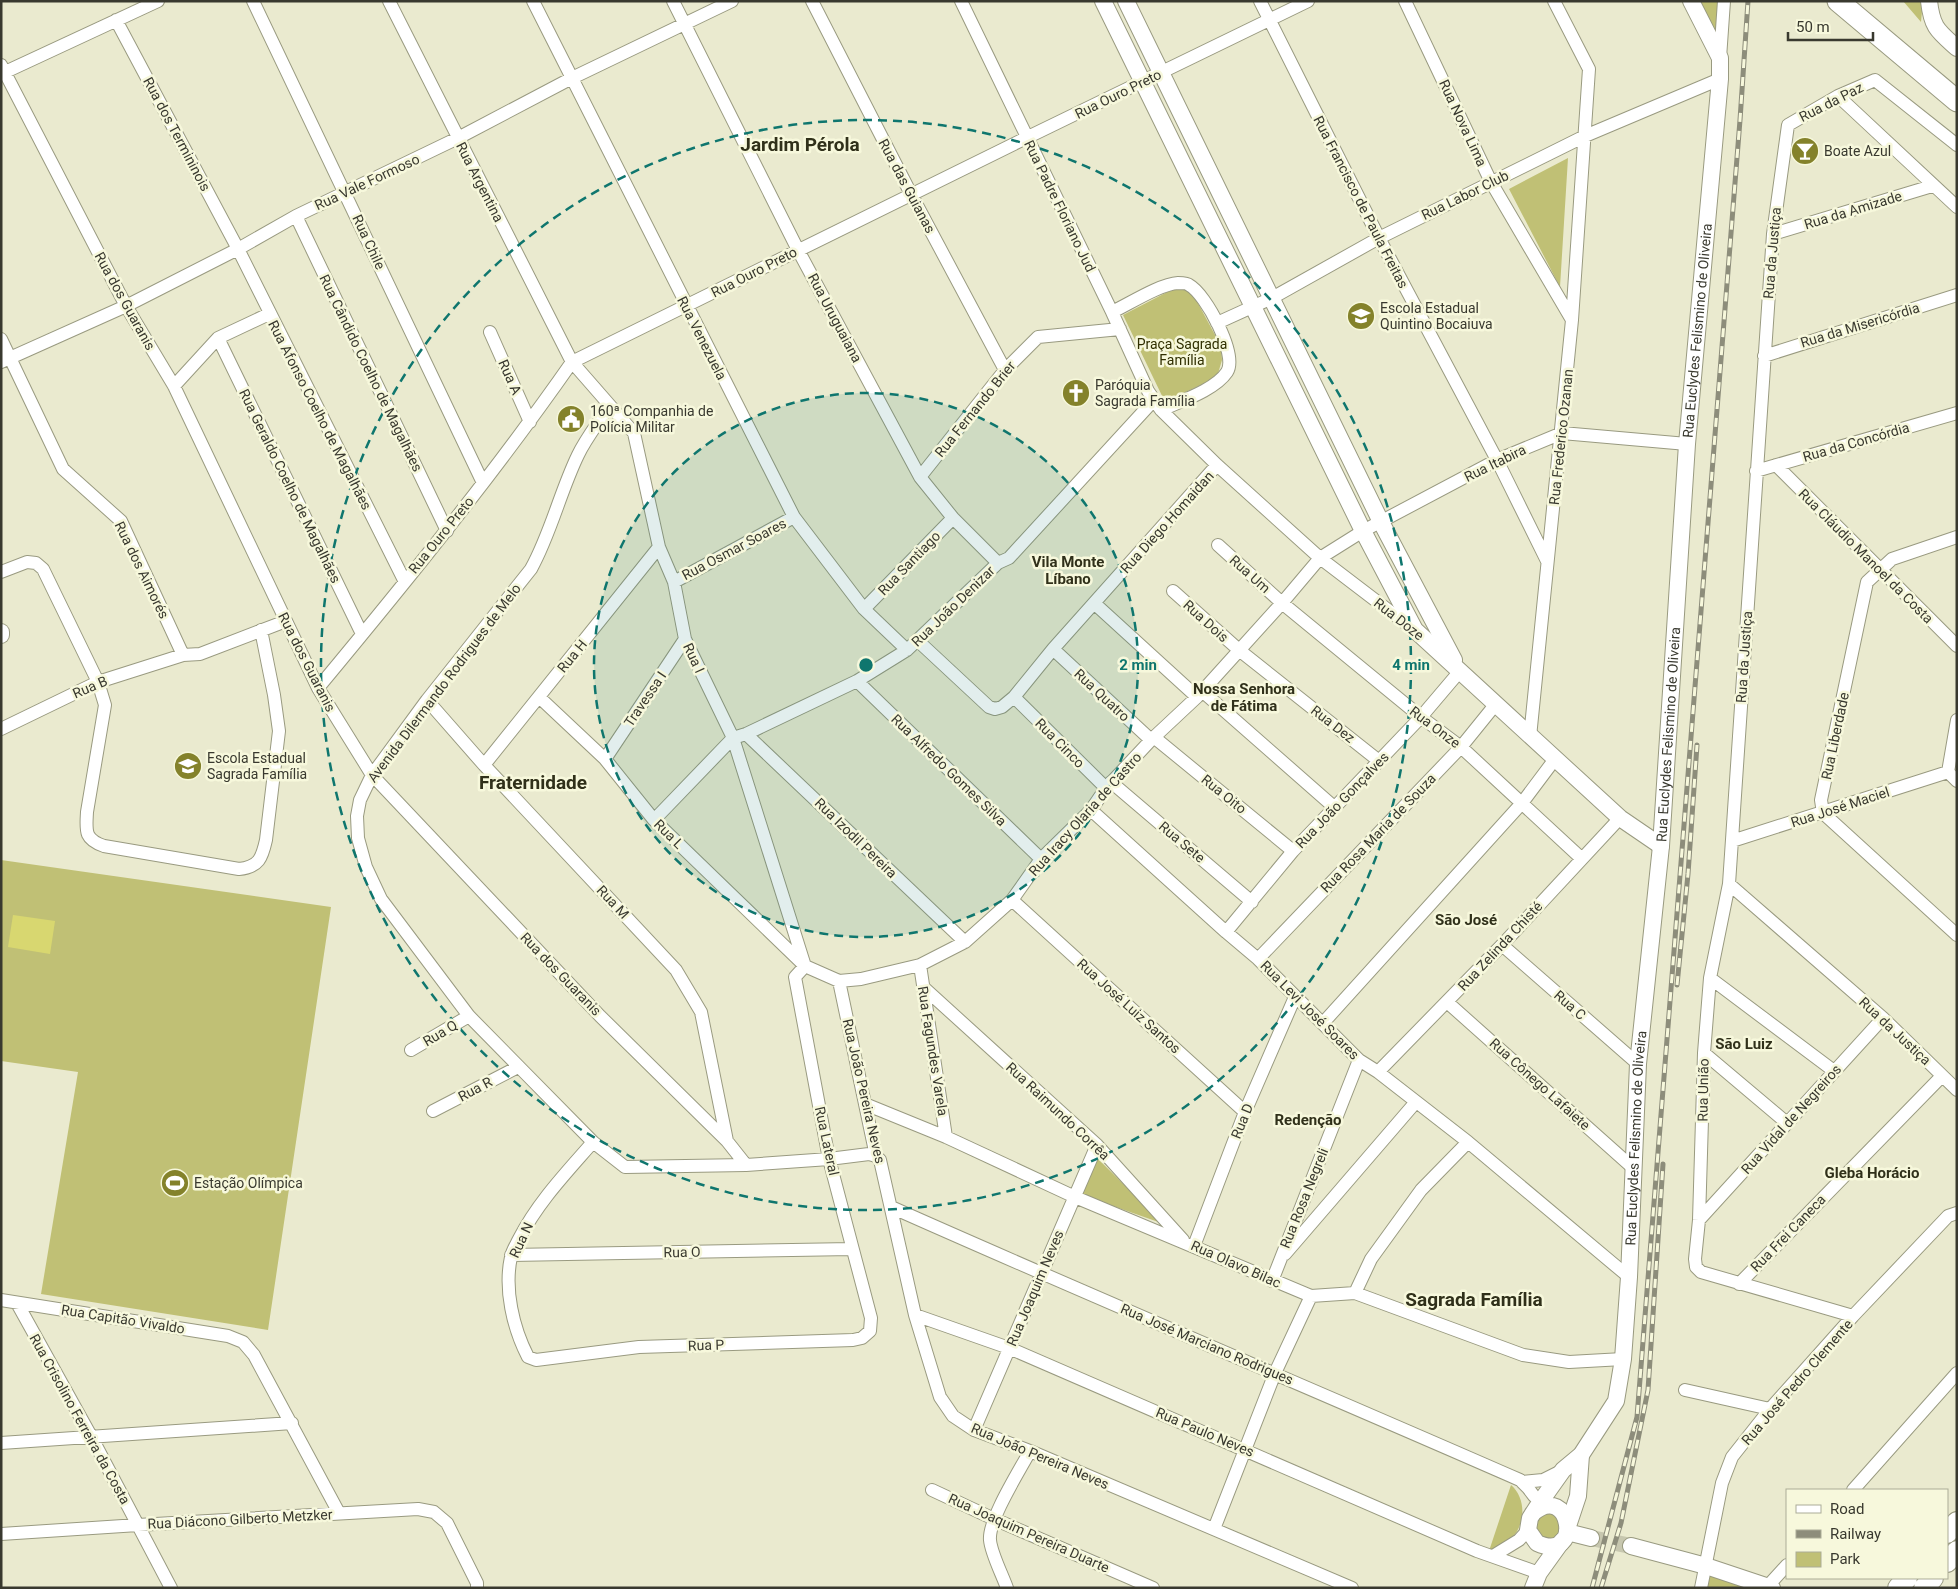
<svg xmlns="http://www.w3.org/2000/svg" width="1958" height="1589" font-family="Roboto,sans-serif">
<rect width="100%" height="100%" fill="#eaeacf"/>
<path fill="#c0c075" d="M 1696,1 L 1719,1 L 1716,42 Z
M 1903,1 L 1923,1 L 1921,22 Z
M 1568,158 L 1560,287 L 1509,189 Z
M 1175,288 L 1183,289 L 1193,294 L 1221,346 L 1222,360 L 1217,377 L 1165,402 L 1123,315 Z
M 1,860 L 331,907 L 268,1330 L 41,1294 L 78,1072 L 1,1061 Z
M 1096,1157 L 1164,1224 L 1079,1194 Z
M 1511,1485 C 1526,1498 1526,1523 1512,1538 C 1507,1544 1496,1547 1489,1551 Z
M 1552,1512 L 1562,1522 L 1557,1538 L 1539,1538 L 1534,1520 Z
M 1706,1574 L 1755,1588 L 1704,1588 Z"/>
<path fill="#d8d770" d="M 13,915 L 55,921 L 50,954 L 8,947 Z"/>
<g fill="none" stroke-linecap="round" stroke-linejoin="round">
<path stroke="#c7c7af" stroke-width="16" stroke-dasharray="16 8" stroke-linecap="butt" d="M 1591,1538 L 1631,1546"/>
<defs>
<path id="minor" d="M 253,1 L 483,483
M 389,1 L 572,362 L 634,433 L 659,547 L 674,582 L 685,639 L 733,738 L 804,963
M 533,1 L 794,517 L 864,609 L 907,650
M 673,1 L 798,250 L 920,477 L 953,518 L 998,563
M 812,1 L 911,194 L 1005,370
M 961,1 L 1112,312 L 1148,391 L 1161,410 L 1217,465 L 1320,558 L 1413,629
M 1260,1 L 1379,238 L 1497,460 L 1547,561
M 1405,1 L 1491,182 L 1572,320
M 116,20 L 238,249 L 404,580
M 1720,58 L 1724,1
M 1,65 L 126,306 L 174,386 L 318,688 L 372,775 L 600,1016 L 727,1141 L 746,1165
M 1,74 L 158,1
M 1838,96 L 1957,207
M 1957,145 L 1875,80 L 1838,96 L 1788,125 L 1773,234 L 1729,884 L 1883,1018 L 1957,1090
M 296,216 L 447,531
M 1773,234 L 1932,186
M 1112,312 C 1129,304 1160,284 1178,283 C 1181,283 1187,283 1189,285 C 1206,294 1238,355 1227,372 C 1215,390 1181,401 1161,410
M 1217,323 L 1272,298 L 1379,238 L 1585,136 L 1720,79
M 490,332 L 530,422
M 218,338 L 362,634
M 1,339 L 63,469 L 121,521 L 183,655
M 1764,356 L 1957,295
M 1,362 L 126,306 L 238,249 L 296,216 L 458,138 L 572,78 L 732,1
M 174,386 L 218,338 L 269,314
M 609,406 C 599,422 586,438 578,455 C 560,492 551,533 531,569 L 427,700 L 372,775 L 360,800 L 357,816 L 358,838 L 366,867 L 381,899 L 469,1016 L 593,1142 L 625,1167 L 746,1165 L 829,1159 L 869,1154 L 876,1156
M 1776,465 L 1957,646
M 1756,471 L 1957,413
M 920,477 L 1005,370 L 1038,337 L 1120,329
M 1957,537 L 1892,559 L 1867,582 L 1821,800 L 1823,813 L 1957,935
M 1218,545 L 1282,603 L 1421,717 L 1461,747 L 1581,858
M 1,572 L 27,562 L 36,563 L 43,569 L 98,682 L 105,705 L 87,812 C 86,831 84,839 104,846 L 239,869 C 259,867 262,858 266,840 L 279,731 L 274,695 L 261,630
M 674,582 L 794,517
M 1173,591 L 1239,650 L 1379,761
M 1094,603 L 1197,697
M 864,609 L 953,518
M 917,640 L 989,707 L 995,709 L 1002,707 L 1014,697 L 1053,649 L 1217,465
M 1053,649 L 1151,740
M 857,681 L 1041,859
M 318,688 C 406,582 493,475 572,362 L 1026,138 L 1308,1
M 1202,691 L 1334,807
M 539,697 L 605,759 L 654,820 L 805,966 L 839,981 L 861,979 L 920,965 L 965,942 L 1012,900 L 1041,859 L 1091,810 L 1106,788 L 1151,740 L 1197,697 L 1282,603 L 1320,558 L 1363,531 L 1497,460 L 1562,433 L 1687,444
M 1014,697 L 1106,788
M 427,700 L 484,765 L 676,970 L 701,1012 L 727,1141
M 1957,720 L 1948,772 L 1957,781
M 1,729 L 98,682 L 183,655 L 200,654 L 286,621
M 746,734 L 965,942
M 1530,737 L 1572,320 L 1589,69 L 1554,1
M 1155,738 L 1293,851
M 605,759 L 685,639
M 484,765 L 659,547
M 1111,782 L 1252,902
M 1091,810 L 1226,932 L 1258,959 L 1359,1060 L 1378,1072 L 1468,1142 L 1629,1277
M 654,820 L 733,738 L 746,734 L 857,681 L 907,650 L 998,563 L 1009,558 L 1154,400
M 1732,841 L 1948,772
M 1729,884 L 1710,978 L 1704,1053 L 1699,1220 L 1695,1259 L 1696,1267 L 1701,1272 L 1853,1316
M 1012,900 L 1245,1112
M 1226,932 L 1293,851 L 1421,717 L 1460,671
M 1502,945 L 1638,1064
M 1258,959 L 1461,747 L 1495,705
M 920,965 L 946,1137
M 1710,978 L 1834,1071
M 839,981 L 876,1156 L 880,1160 L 915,1315 L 940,1397 L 953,1416 L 974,1430 L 1030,1451 L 1352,1588
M 923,987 L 1097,1145 L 1183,1240
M 1447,1002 L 1632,1167
M 1323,1023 L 1522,803 L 1555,759
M 411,1050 L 469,1016
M 1704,1053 L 1787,1123
M 1378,1072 L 1502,945 L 1620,818
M 865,1104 L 946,1137 L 1075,1197 L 1311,1296 L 1355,1293 L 1523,1355 L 1569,1362 L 1623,1359
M 433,1111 L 518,1067
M 593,1142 C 566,1173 538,1202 519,1239 C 516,1245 512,1251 511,1257 C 504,1289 513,1328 528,1357 L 536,1360 L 639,1347 L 853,1340 L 862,1338 L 870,1331 L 871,1318 L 829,1159 L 795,977 L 805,966
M 891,1207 C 1100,1300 1310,1388 1520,1480 L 1528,1488 L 1534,1496 L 1549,1505
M 1699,1220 L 1883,1018
M 1194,1246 L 1245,1112 L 1295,997
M 1285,1254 L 1415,1103
M 511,1255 L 852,1249
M 1272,1281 L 1359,1060
M 1739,1284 L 1942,1076
M 1355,1293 L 1371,1259 L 1421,1190 L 1468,1142
M 1,1300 L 228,1336 L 243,1342 L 254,1355 L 339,1513
M 17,1303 L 92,1438 L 171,1588
M 915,1315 L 1009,1348 L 1477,1551 L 1539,1573
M 1685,1390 L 1770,1409
M 974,1430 L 1097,1145
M 1,1443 L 292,1423
M 1523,1482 L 1543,1480 L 1561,1471
M 932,1490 L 994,1519 L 1153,1588
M 1853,1490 L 1957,1373
M 1214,1529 L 1275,1373 L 1311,1296
M 1,1534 L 138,1525 L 418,1509 L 434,1512 L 447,1523 L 477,1583 L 477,1588
M 1493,1556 L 1519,1540 L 1528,1530
M 1007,1588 C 1002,1574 991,1553 990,1540 C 988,1520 1020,1470 1030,1451
M 1701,1588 L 1722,1483 L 1732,1457 L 1770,1409 L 1853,1316 L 1948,1216 L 1957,1213
M 1766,1588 L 1787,1565"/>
<g id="tertiary">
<path d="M 1103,1 L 1363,531 L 1415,630 L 1620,818 L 1661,846"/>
<path d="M 1126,1 L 1381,522 L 1454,660"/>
<path d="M 1929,1 C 1932,28 1938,31 1957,48"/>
<path d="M 1,632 L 1,635"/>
<path id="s1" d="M 1533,1513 C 1571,1481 1584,1564 1537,1543 L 1528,1530 L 1530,1518 L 1541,1501 L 1563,1470 L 1581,1455 L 1616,1401 L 1623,1359 L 1629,1277 L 1638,1064 L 1661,846 L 1687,444 L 1720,79 L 1720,58 L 1691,1"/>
<path d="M 1568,1526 L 1578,1496 L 1581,1455"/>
<path d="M 1567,1532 L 1591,1538"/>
<path d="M 1631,1546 L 1706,1566 L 1772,1588"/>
<path d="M 1533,1588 L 1539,1573 L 1562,1541"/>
</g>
<path id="primary" d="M 1947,1533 L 1957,1522
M 1947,1562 L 1957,1551
M 1898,1588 L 1907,1578
M 1924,1588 L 1933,1578"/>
<path id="trunk" d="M 1838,1 L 1957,101"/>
</defs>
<use href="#minor" stroke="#999a80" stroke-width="14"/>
<use href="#tertiary" stroke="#999a80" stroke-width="18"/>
<use href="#primary" stroke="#999a80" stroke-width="22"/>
<use href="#trunk" stroke="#999a80" stroke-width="23"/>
<use href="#minor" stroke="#fff" stroke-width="12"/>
<use href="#tertiary" stroke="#fff" stroke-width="16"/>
<use href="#primary" stroke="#fff" stroke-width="20"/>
<use href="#trunk" stroke="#fff" stroke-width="21"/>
<defs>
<path id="rail" d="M 1677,985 L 1688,874 L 1697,745
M 1592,1588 L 1637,1417 L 1740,120 L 1748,1
M 1601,1588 L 1621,1523 L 1648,1390 L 1663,1164"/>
</defs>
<use href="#rail" stroke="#8d8d7b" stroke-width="5"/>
<use href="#rail" stroke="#f7f8dc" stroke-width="3" stroke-dasharray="9" stroke-linecap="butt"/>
</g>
<circle cx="866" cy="665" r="272" fill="#0f766e" fill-opacity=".12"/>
<g fill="none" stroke="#0f766e" stroke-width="2.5" stroke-dasharray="9 6">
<circle cx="866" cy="665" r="272"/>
<circle cx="866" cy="665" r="545"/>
</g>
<defs>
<symbol id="bar-disc" viewBox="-11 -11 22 22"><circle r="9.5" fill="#84822b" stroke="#f7f8dc"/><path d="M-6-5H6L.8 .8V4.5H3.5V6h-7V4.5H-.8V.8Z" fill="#fff"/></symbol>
<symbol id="school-disc" viewBox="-11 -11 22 22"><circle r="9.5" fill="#84822b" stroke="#f7f8dc"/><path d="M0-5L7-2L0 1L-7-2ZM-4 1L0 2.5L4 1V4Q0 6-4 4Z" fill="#fff"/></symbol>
<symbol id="church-disc" viewBox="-11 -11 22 22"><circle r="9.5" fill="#84822b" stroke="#f7f8dc"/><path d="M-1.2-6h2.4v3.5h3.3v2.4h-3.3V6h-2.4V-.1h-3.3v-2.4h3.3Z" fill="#fff"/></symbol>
<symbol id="civic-disc" viewBox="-11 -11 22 22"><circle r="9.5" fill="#84822b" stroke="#f7f8dc"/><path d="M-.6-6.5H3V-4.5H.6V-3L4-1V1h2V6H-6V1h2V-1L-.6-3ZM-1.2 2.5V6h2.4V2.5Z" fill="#fff"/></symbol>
<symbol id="stadium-disc" viewBox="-11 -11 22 22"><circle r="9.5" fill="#84822b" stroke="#f7f8dc"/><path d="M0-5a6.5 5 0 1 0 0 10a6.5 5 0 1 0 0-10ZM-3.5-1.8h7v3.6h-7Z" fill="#fff"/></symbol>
</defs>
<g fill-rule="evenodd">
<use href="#bar-disc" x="1789" y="135" width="32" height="32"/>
<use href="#school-disc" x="1345" y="300" width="32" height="32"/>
<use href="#church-disc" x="1060" y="377" width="32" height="32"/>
<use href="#civic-disc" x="555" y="403" width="32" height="32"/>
<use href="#school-disc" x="172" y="750" width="32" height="32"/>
<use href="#stadium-disc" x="159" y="1167" width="32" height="32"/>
</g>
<g text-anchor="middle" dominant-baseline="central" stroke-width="5" stroke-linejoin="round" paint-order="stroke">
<g font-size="14" fill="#39392f" stroke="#f7f8dc">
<text transform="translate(1118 94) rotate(-26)">Rua Ouro Preto</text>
<text transform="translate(1831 102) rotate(-27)">Rua da Paz</text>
<text transform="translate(1463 123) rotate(65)">Rua Nova Lima</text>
<text transform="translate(177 134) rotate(62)">Rua dos Termininois</text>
<text transform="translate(367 182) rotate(-25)">Rua Vale Formoso</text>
<text transform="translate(480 182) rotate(63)">Rua Argentina</text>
<text transform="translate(907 186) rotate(62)">Rua das Guianas</text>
<text transform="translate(1465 195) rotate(-26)">Rua Labor Club</text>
<text transform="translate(1361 202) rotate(63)">Rua Francisco de Paula Freitas</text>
<text transform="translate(1060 206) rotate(64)">Rua Padre Floriano Jud</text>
<text transform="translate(1853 210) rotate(-17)">Rua da Amizade</text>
<text transform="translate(369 242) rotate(65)">Rua Chile</text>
<text transform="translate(1772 253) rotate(-85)">Rua da Justiça</text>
<text transform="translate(754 272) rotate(-27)">Rua Ouro Preto</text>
<text transform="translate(125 301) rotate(61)">Rua dos Guaranis</text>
<text transform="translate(835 318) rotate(62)">Rua Uruguaiana</text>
<text transform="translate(1860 325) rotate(-17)">Rua da Misericórdia</text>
<text stroke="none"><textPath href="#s1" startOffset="1340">Rua Euclydes Felismino de Oliveira</textPath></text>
<text transform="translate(702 338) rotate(63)">Rua Venezuela</text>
<text transform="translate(371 373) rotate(64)">Rua Cândido Coelho de Magalhães</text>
<text transform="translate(510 377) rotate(66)">Rua A</text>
<text transform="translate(975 409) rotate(-51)">Rua Fernando Brier</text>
<text transform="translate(320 415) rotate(63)">Rua Afonso Coelho de Magalhães</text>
<text transform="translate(1561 437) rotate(-84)">Rua Frederico Ozanan</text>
<text transform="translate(1856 442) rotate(-16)">Rua da Concórdia</text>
<text transform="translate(1495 463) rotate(-26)">Rua Itabira</text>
<text transform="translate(290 486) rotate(64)">Rua Geraldo Coelho de Magalhães</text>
<text transform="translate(1167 522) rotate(-48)">Rua Diego Homaidan</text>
<text transform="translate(441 535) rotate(-51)">Rua Ouro Preto</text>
<text transform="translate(734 549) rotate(-28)">Rua Osmar Soares</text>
<text transform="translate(1866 556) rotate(45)">Rua Cláudio Manoel da Costa</text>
<text transform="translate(909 563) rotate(-46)">Rua Santiago</text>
<text transform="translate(142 570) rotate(64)">Rua dos Aimorés</text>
<text transform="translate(1250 574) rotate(42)">Rua Um</text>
<text transform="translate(953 606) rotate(-44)">Rua João Denizar</text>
<text transform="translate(1399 619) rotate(38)">Rua Doze</text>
<text transform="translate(1206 621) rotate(42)">Rua Dois</text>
<text transform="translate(572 656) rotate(-51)">Rua H</text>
<text transform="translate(1744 657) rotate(-86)">Rua da Justiça</text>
<text transform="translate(694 658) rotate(65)">Rua I</text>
<text transform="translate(307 662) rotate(63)">Rua dos Guaranis</text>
<text transform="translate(444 683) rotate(-53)">Avenida Dilermando Rodrigues de Melo</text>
<text transform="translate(90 687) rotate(-23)">Rua B</text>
<text transform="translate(1102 695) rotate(43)">Rua Quatro</text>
<text transform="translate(645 699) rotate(-56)">Travessa I</text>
<text transform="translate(1333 724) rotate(38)">Rua Dez</text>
<text transform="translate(1435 727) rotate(37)">Rua Onze</text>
<text stroke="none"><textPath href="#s1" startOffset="935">Rua Euclydes Felismino de Oliveira</textPath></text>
<text transform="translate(1835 736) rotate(-78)">Rua Liberdade</text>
<text transform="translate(1060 743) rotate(45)">Rua Cinco</text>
<text transform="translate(949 770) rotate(44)">Rua Alfredo Gomes Silva</text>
<text transform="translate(1224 794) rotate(39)">Rua Oito</text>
<text transform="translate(1342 800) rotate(-46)">Rua João Gonçalves</text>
<text transform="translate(1840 807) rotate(-18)">Rua José Maciel</text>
<text transform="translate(1085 814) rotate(-48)">Rua Iracy Olaria de Castro</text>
<text transform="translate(1378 833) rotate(-46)">Rua Rosa Maria de Souza</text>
<text transform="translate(669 834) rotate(45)">Rua L</text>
<text transform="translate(856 838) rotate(44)">Rua Izodil Pereira</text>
<text transform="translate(1182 842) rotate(40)">Rua Sete</text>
<text transform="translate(613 902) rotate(47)">Rua M</text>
<text transform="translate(1500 946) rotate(-47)">Rua Zelinda Chisté</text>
<text transform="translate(561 974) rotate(46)">Rua dos Guaranis</text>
<text transform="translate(1570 1005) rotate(41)">Rua C</text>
<text transform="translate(1129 1006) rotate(42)">Rua José Luiz Santos</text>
<text transform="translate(1310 1010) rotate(45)">Rua Levi José Soares</text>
<text transform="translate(1895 1031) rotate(43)">Rua da Justiça</text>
<text transform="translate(440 1033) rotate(-31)">Rua Q</text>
<text transform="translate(933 1051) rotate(81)">Rua Fagundes Varela</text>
<text transform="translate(1540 1084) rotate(42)">Rua Cônego Lafaiete</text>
<text transform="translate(475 1089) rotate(-28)">Rua R</text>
<text transform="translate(1703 1090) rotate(-89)">Rua União</text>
<text transform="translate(864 1091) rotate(77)">Rua João Pereira Neves</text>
<text transform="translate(1058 1111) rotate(43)">Rua Raimundo Corrêa</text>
<text transform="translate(1791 1119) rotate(-48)">Rua Vidal de Negreiros</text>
<text transform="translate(1242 1121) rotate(-68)">Rua D</text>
<text stroke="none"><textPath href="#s1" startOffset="530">Rua Euclydes Felismino de Oliveira</textPath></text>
<text transform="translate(827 1141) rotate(78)">Rua Lateral</text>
<text transform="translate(1304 1198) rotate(-68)">Rua Rosa Negreli</text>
<text transform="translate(1788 1233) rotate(-46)">Rua Frei Caneca</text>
<text transform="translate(521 1240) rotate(-65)">Rua N</text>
<text transform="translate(682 1252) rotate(-1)">Rua O</text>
<text transform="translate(1236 1264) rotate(24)">Rua Olavo Bilac</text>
<text transform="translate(1035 1288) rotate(-67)">Rua Joaquim Neves</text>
<text transform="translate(123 1319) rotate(9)">Rua Capitão Vivaldo</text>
<text transform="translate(1207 1344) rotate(23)">Rua José Marciano Rodrigues</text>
<text transform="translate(706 1345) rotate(-2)">Rua P</text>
<text transform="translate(1797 1382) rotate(-49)">Rua José Pedro Clemente</text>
<text transform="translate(80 1419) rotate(61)">Rua Crisolino Ferreira da Costa</text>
<text transform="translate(1205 1432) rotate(23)">Rua Paulo Neves</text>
<text transform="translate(1040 1456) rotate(23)">Rua João Pereira Neves</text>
<text transform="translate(240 1519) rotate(-3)">Rua Diácono Gilberto Metzker</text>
<text transform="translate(1029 1533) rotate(24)">Rua Joaquim Pereira Duarte</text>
</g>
<g font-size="14" fill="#39392f" stroke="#f7f8dc" text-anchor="start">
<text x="1824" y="151">Boate Azul</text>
<text x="1380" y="308">Escola Estadual<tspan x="1380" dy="16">Quintino Bocaiuva</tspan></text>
<text x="1095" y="385">Paróquia<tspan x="1095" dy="16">Sagrada Família</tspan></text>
<text x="590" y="411">160ª Companhia de<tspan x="590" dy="16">Polícia Militar</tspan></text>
<text x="207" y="758">Escola Estadual<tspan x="207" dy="16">Sagrada Família</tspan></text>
<text x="194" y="1183">Estação Olímpica</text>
</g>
<g font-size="14" fill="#302f01" stroke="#f7f8dc">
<text x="1182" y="344">Praça Sagrada<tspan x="1182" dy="16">Família</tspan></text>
</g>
<g font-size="15" font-weight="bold" fill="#30301a" stroke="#f7f8dc">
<text x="1068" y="562">Vila Monte<tspan x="1068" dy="17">Líbano</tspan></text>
<text x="1244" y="689">Nossa Senhora<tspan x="1244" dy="17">de Fátima</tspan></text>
<text x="1466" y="920">São José</text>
<text x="1744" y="1044">São Luiz</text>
<text x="1308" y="1120">Redenção</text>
<text x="1872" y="1173">Gleba Horácio</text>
</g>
<g font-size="19" font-weight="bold" fill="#30301a" stroke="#f7f8dc">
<text x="800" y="144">Jardim Pérola</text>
<text x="533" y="782">Fraternidade</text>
<text x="1474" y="1299">Sagrada Família</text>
</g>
</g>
<circle cx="866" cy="665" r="8" fill="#0f766e" stroke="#f7f8dc" stroke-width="2.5"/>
<g font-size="15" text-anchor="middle" font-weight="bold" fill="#0f766e" stroke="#f7f8dc" stroke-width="5" stroke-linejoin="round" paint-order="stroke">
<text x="1138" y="670">2 min</text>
<text x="1411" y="670">4 min</text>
</g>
<rect width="1958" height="1589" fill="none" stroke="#39392f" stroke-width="5"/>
<rect x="1786" y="1489" width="162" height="90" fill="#f7f8dc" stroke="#abac97"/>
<rect x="1796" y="1505" width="25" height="8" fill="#ffffff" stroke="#abac97"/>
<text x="1830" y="1514" font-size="15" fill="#39392f">Road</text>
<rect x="1796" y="1530" width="25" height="8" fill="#8d8d7b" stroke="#abac97"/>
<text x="1830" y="1539" font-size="15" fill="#39392f">Railway</text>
<rect x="1796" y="1552" width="25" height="15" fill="#c0c075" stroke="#abac97"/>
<text x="1830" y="1564" font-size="15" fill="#39392f">Park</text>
<path d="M1788 32v8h85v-8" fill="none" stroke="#39392f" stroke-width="2.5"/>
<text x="1796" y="32" font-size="15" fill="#39392f" stroke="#f7f8dc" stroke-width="4" paint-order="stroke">50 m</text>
</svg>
